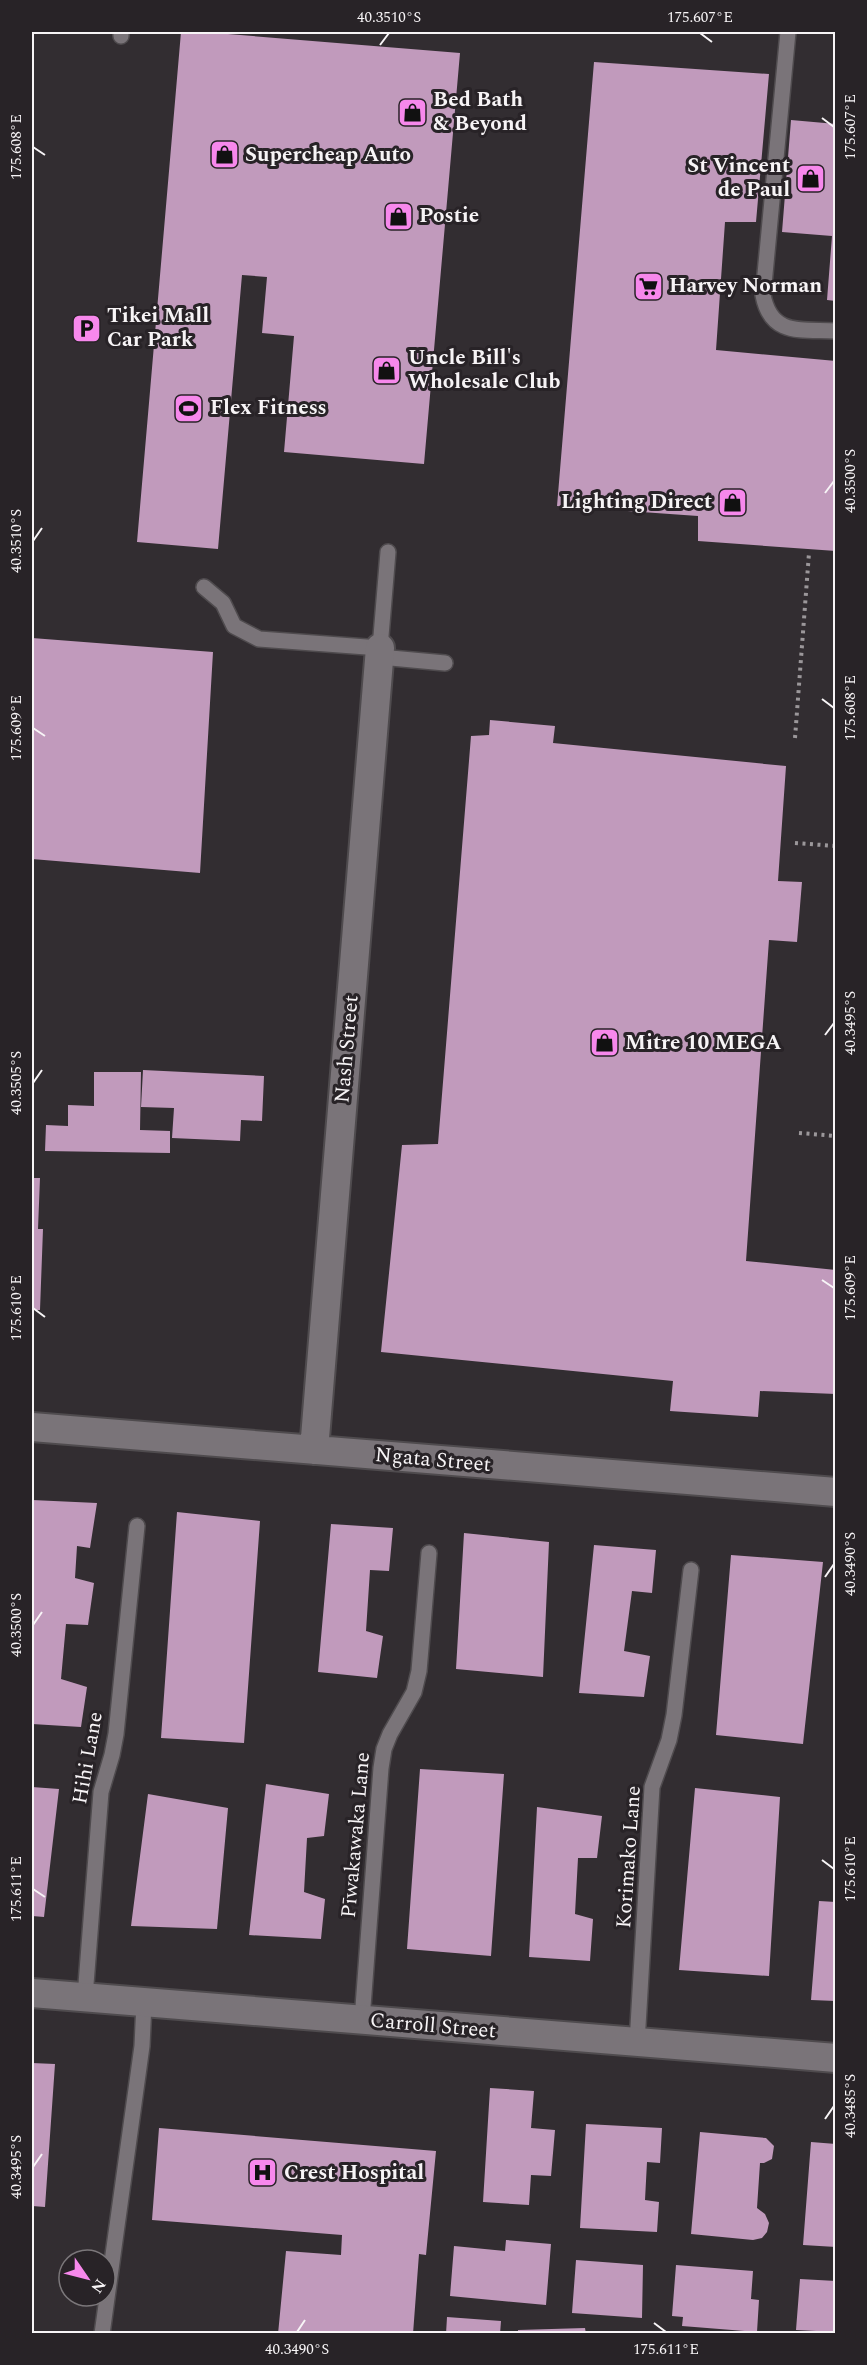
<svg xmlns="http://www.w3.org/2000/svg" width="867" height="2365" font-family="Spectral,serif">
<rect width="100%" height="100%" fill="#322d31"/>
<path fill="#c19abc" d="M 181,32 L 203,32 L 460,53 L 424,464 L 284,452 L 294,336 L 262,333 L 267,277 L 242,275 L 218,549 L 137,542 Z
M 594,62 L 769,74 L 756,222 L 725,222 L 716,350 L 836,361 L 836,551 L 698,541 L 698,516 L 557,506 Z
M 791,120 L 836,124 L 836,301 L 827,300 L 832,236 L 782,232 Z
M 32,638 L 213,652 L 200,873 L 32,859 Z
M 490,720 L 555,726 L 553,743 L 786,766 L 778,881 L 802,882 L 797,942 L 769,940 L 746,1261 L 836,1270 L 836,1394 L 760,1391 L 758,1417 L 670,1411 L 673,1381 L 381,1352 L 402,1145 L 438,1144 L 471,736 L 489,735 Z
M 143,1070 L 264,1076 L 262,1121 L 241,1120 L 240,1141 L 172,1138 L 174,1108 L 141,1107 Z
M 94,1072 L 141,1072 L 140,1130 L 170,1131 L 170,1153 L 45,1151 L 46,1125 L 68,1126 L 68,1105 L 94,1106 Z
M 32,1178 L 40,1178 L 38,1229 L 43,1229 L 40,1310 L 32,1310 Z
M 32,1500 L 97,1503 L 90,1548 L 77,1546 L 75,1578 L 94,1583 L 88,1625 L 66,1624 L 61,1679 L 87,1687 L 81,1727 L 32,1724 Z
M 177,1512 L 260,1521 L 244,1743 L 161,1738 Z
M 331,1524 L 393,1528 L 389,1571 L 370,1570 L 366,1631 L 383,1636 L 377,1678 L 318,1672 Z
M 464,1533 L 549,1542 L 543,1677 L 456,1669 Z
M 594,1545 L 656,1550 L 652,1593 L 632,1591 L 624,1651 L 650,1656 L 644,1697 L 579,1693 Z
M 731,1555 L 823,1562 L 803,1744 L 716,1735 Z
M 420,1769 L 504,1774 L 491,1956 L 407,1949 Z
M 266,1784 L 329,1794 L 324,1836 L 307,1838 L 304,1892 L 325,1899 L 321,1939 L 249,1935 Z
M 32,1787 L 59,1789 L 44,1917 L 32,1916 Z
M 695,1788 L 780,1797 L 769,1976 L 679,1970 Z
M 148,1794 L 228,1808 L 217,1929 L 131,1926 Z
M 537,1807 L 602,1816 L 597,1858 L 578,1858 L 575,1914 L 593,1919 L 590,1961 L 529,1957 Z
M 819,1901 L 836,1902 L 836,2001 L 811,2000 Z
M 32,2063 L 55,2064 L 45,2207 L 32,2206 Z
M 490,2088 L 534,2091 L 531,2128 L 555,2130 L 551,2176 L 531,2175 L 529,2205 L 483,2202 Z
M 586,2124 L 662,2128 L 660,2163 L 647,2162 L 645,2200 L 659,2202 L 657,2232 L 580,2228 Z
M 159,2128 L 436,2151 L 426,2255 L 419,2254 L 413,2334 L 278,2334 L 286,2251 L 341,2255 L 342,2235 L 152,2220 Z
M 700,2132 L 766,2138 L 774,2146 L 772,2159 L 764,2163 L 760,2163 L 757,2208 L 765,2214 L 769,2223 L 767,2232 L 762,2238 L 753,2240 L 691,2234 Z
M 811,2142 L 836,2144 L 836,2247 L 803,2245 Z
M 506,2240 L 551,2244 L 546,2305 L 450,2296 L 454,2246 L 505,2251 Z
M 576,2260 L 643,2265 L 642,2318 L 572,2313 Z
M 676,2265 L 753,2271 L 751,2299 L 759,2300 L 757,2332 L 682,2326 L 683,2317 L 672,2316 Z
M 800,2279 L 836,2281 L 836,2332 L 796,2330 Z
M 447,2317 L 501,2321 L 500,2334 L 446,2334 Z
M 585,2328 L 586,2334 L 518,2334 L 518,2330 Z"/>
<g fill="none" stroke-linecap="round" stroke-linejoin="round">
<defs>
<path id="service" d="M 788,32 L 763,295 C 771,337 802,329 836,331
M 121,36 L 121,32
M 204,587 L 223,603 L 234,626 L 259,639 L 380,648 L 388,552
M 380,657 L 445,663
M 85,1997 L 101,1792 L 112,1755 L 116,1734 L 137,1526
M 362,2020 L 381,1768 L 384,1749 L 390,1734 L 414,1692 L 419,1671 L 429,1553
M 637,2043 L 652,1787 L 669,1740 L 674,1715 L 691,1570
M 102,2334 L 142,2046 L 144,2003"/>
<path id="minor" d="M 32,1427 L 836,1492
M 314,1450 L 380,648
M 32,1993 L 836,2058"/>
</defs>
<use href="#service" stroke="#4f4b4e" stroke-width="18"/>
<use href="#minor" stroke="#4f4b4e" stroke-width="32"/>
<path stroke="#9b979a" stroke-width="4" stroke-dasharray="3 4.5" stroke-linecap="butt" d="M 795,738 L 809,553
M 795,843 L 836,846
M 799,1133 L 836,1136"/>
<use href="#service" stroke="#7a7479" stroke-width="15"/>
<use href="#minor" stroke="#7a7479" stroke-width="28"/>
</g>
<path fill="none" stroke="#f7f4f6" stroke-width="2" d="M 700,33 L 712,42M 380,45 L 389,33M 822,118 L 834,127M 33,147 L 45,155M 825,493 L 834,481M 33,541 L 42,528M 822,699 L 834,708M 33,728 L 45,736M 825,1035 L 834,1023M 33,1083 L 42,1070M 822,1280 L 834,1288M 33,1308 L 45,1317M 825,1577 L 834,1564M 33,1625 L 42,1612M 822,1860 L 834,1869M 33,1889 L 45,1897M 825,2119 L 834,2106M 33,2167 L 42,2154M 654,2323 L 666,2332M 297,2332 L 305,2320"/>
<defs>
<symbol id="shop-square" viewBox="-11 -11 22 22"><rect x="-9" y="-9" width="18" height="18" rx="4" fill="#f788ec" stroke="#282327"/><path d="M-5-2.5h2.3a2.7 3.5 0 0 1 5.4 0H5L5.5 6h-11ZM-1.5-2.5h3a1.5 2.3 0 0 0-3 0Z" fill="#111"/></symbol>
<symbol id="supermarket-square" viewBox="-11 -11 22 22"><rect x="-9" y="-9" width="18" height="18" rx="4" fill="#f788ec" stroke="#282327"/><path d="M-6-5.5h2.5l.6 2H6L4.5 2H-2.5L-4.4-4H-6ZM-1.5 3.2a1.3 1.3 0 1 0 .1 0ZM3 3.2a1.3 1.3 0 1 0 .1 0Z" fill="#111"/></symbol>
<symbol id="parking-square" viewBox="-11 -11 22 22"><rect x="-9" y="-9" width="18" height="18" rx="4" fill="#f788ec" stroke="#282327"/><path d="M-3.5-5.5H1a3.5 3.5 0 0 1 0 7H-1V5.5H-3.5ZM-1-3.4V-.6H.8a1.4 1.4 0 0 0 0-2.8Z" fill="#111"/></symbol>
<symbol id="stadium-square" viewBox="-11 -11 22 22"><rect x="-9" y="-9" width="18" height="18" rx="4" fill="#f788ec" stroke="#282327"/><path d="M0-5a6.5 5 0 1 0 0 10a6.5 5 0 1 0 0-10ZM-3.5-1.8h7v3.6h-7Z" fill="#111"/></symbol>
<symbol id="hospital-square" viewBox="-11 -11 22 22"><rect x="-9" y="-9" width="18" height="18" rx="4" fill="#f788ec" stroke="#282327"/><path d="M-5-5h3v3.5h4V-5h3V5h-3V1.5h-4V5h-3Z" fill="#111"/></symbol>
</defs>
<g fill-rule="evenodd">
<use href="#shop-square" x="396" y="96" width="33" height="33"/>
<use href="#shop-square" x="208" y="138" width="33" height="33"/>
<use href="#shop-square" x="794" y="162" width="33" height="33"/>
<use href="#shop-square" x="382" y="200" width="33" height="33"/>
<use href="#supermarket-square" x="632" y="270" width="33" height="33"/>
<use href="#parking-square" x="70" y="312" width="33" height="33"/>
<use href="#shop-square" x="370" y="354" width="33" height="33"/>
<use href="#stadium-square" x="172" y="392" width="33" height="33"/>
<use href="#shop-square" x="716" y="486" width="33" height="33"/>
<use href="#shop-square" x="588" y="1026" width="33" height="33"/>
<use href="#hospital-square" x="246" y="2156" width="33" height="33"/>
</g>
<g text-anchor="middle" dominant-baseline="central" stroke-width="6" stroke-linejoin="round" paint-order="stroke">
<g font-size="21" font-weight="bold" fill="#f7f4f6" stroke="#282327" text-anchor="start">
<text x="433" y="100">Bed Bath<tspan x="433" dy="24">&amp; Beyond</tspan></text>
<text x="245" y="155">Supercheap Auto</text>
<text x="790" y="166" text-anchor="end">St Vincent<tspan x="790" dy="24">de Paul</tspan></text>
<text x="419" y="216">Postie</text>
<text x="669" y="286">Harvey Norman</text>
<text x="107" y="316">Tikei Mall<tspan x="107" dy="24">Car Park</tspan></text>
<text x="408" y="358">Uncle Bill's<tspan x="408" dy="24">Wholesale Club</tspan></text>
<text x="210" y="408">Flex Fitness</text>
<text x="712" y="502" text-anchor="end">Lighting Direct</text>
<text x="625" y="1043">Mitre 10 MEGA</text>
<text x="284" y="2173">Crest Hospital</text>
</g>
<g font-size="21" fill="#f7f4f6" stroke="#282327">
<text transform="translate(347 1049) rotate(-85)">Nash Street</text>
<text transform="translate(433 1460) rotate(5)">Ngata Street</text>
<text transform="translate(88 1758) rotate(-80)">Hihi Lane</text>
<text transform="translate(356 1835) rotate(-85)">Pīwakawaka Lane</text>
<text transform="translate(629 1857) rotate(-86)">Korimako Lane</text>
<text transform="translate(433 2026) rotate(5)">Carroll Street</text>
</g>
</g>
<rect width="867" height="2365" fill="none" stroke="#282327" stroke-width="66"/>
<g transform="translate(87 2278) rotate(125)"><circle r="28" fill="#282327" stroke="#7b777a" stroke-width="1.5"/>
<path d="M0-4.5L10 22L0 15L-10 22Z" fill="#f788ec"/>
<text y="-9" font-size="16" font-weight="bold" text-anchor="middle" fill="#f7f4f6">N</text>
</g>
<rect x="33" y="33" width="801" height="2299" fill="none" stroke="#f7f4f6" stroke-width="2"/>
<g font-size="15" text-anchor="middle" fill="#f7f4f6">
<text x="389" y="22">40.3510°S</text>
<text x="700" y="22">175.607°E</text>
<text transform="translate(850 127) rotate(-90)" y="5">175.607°E</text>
<text transform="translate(16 147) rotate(-90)" y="5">175.608°E</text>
<text transform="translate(850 481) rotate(-90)" y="5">40.3500°S</text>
<text transform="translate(16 541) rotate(-90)" y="5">40.3510°S</text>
<text transform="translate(850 708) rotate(-90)" y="5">175.608°E</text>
<text transform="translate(16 728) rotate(-90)" y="5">175.609°E</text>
<text transform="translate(850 1023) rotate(-90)" y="5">40.3495°S</text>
<text transform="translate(16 1083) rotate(-90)" y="5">40.3505°S</text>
<text transform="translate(850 1288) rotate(-90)" y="5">175.609°E</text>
<text transform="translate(16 1308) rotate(-90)" y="5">175.610°E</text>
<text transform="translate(850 1564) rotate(-90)" y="5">40.3490°S</text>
<text transform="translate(16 1625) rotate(-90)" y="5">40.3500°S</text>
<text transform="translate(850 1869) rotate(-90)" y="5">175.610°E</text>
<text transform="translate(16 1889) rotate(-90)" y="5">175.611°E</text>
<text transform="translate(850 2106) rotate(-90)" y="5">40.3485°S</text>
<text transform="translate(16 2167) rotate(-90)" y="5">40.3495°S</text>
<text x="297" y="2354">40.3490°S</text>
<text x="666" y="2354">175.611°E</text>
</g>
</svg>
